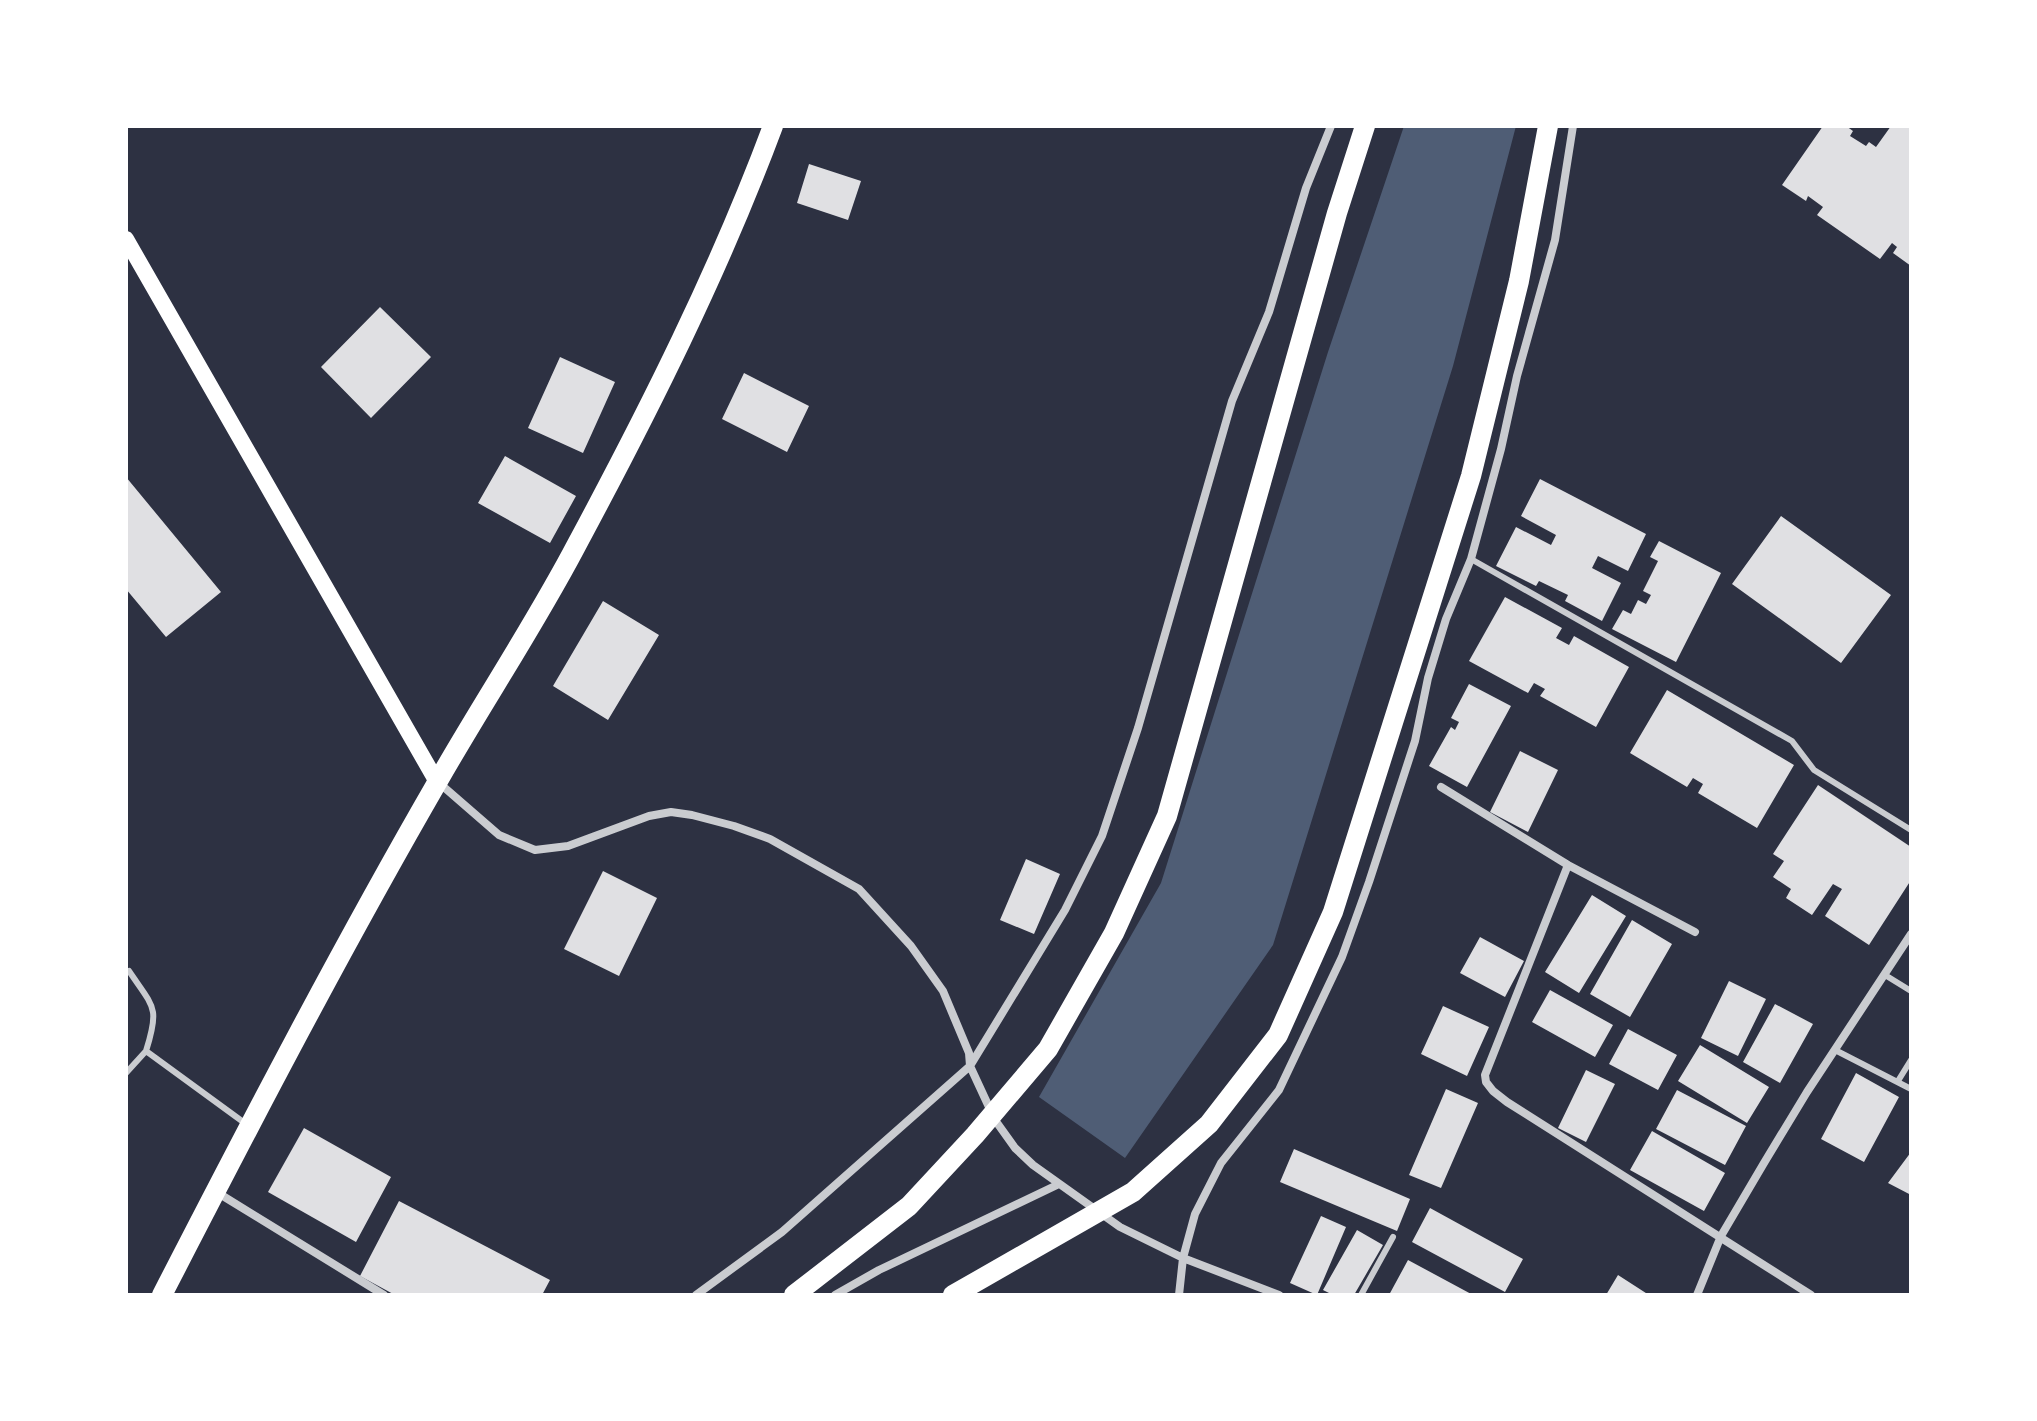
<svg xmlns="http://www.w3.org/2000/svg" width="2037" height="1421" font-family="'Source Sans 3',sans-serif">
<rect width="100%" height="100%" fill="#2d3142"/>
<path fill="#4f5d75" d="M 1404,126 L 1516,126 L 1453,366 L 1273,945 L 1125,1158 L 1039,1097 L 1161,883 L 1328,352 Z"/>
<path fill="#e0e0e3" d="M 1823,126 L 1846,126 L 1853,131 L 1850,136 L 1866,146 L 1869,142 L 1876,147 L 1891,126 L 1911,126 L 1911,266 L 1893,253 L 1897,247 L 1892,243 L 1880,259 L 1817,215 L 1823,207 L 1808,196 L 1806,201 L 1782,185 Z
M 809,164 L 861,181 L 848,220 L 797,203 Z
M 380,307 L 431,357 L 371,418 L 321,367 Z
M 560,357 L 615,382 L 583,453 L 528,428 Z
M 744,373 L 809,406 L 787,452 L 722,419 Z
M 505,456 L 576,496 L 550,543 L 478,503 Z
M 126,477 L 221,592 L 166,637 L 126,589 Z
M 1540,479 L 1646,534 L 1628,571 L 1598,556 L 1592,568 L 1621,583 L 1602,621 L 1565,601 L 1568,595 L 1539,581 L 1536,586 L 1496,566 L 1516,527 L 1551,545 L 1556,535 L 1521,516 Z
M 1781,516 L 1891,595 L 1841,663 L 1732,584 Z
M 1659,541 L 1721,573 L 1676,662 L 1612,629 L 1623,610 L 1631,614 L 1638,600 L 1646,604 L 1651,595 L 1643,591 L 1658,561 L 1650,557 Z
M 1505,597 L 1562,628 L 1556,638 L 1569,645 L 1574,636 L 1629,667 L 1596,727 L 1540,696 L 1545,689 L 1534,683 L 1528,693 L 1469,661 Z
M 603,601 L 659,635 L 608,720 L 553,686 Z
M 1469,684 L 1511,706 L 1467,787 L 1429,766 L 1451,727 L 1455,730 L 1459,722 L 1451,718 Z
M 1667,690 L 1794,765 L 1757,828 L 1698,793 L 1703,784 L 1693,778 L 1687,787 L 1630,753 Z
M 1520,751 L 1558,770 L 1528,832 L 1490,812 Z
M 1818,785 L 1911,847 L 1911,880 L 1869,945 L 1825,916 L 1842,889 L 1833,884 L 1812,915 L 1786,898 L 1791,889 L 1773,877 L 1784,861 L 1773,854 Z
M 1026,859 L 1060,874 L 1034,934 L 1000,920 Z
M 603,871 L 657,898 L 619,976 L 564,949 Z
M 1592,895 L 1626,916 L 1579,993 L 1545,972 Z
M 1632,920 L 1672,944 L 1630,1017 L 1590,994 Z
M 1480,937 L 1524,961 L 1505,997 L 1460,973 Z
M 1729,981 L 1766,999 L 1738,1056 L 1701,1038 Z
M 1550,990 L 1613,1025 L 1595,1057 L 1532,1022 Z
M 1775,1004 L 1813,1024 L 1780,1083 L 1743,1062 Z
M 1443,1006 L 1489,1027 L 1467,1076 L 1421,1054 Z
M 1628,1029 L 1677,1055 L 1658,1090 L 1609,1064 Z
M 1700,1045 L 1769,1087 L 1747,1123 L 1678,1081 Z
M 1586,1070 L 1615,1084 L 1586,1142 L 1558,1128 Z
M 1856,1073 L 1899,1097 L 1864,1162 L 1821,1139 Z
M 1446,1089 L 1478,1103 L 1441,1188 L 1409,1175 Z
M 1677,1090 L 1746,1126 L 1725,1165 L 1656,1129 Z
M 304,1128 L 391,1177 L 356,1242 L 268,1192 Z
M 1652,1131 L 1725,1173 L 1704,1211 L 1630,1170 Z
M 1294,1149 L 1410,1199 L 1397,1231 L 1280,1182 Z
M 1911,1152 L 1911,1195 L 1888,1183 Z
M 399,1201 L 550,1280 L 542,1295 L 395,1295 L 360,1276 Z
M 1430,1208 L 1523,1259 L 1505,1292 L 1412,1242 Z
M 1321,1216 L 1346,1227 L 1317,1295 L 1290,1283 Z
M 1357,1230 L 1383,1245 L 1354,1295 L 1333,1295 L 1323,1290 Z
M 1408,1260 L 1473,1295 L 1389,1295 Z
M 1618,1275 L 1649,1295 L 1606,1295 Z"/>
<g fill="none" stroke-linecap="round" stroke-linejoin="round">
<path stroke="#caccd0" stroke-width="6" d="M 1471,559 L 1792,741 L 1814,770 L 1911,830
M 129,971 C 154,1008 160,1007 146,1051 L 246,1124
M 1885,975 L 1911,991
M 1835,1050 L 1911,1089
M 126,1073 L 146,1051
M 1898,1081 L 1911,1060
M 1361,1295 L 1393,1237"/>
<path stroke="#caccd0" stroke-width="8" d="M 438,782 L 499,835 L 535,850 L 568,846 L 649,816 L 671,812 L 692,815 L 734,826 L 770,839 L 859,889 L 911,946 L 943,991 L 969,1053 L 970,1066 L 995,1120 L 1015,1148 L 1033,1165 L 1120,1227 L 1183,1258 L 1279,1295
M 1441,787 L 1568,865 L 1695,932
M 1568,865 L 1485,1075 L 1486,1082 L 1493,1091 L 1507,1102 L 1811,1295
M 218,1193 L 384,1295
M 696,1295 L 782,1232 L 970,1066 L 1065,910 L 1102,836 L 1138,728 L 1232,401 L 1269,312 L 1306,188 L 1331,126
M 835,1295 L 879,1270 L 1057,1185
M 1179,1295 L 1183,1258 L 1195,1214 L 1221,1163 L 1279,1090 L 1342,957 L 1369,882 L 1415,741 L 1428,678 L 1446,619 L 1471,559 L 1501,449 L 1517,376 L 1555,240 L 1573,126
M 1697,1295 L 1721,1236 L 1764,1163 L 1807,1092 L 1911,934"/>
<path stroke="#fff" stroke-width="16" d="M 126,239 L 437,782"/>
<path stroke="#fff" stroke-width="20" d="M 162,1295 C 251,1122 341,949 438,781 C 483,702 534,626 576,546 C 649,410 719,271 773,126
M 794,1295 L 909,1206 L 975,1135 L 1048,1049 L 1114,933 L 1167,816 L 1337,213 L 1365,126
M 953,1295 L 1133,1192 L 1209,1124 L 1278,1035 L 1333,912 L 1471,476 L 1519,281 L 1548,126"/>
</g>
<rect width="2037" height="1421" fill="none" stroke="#ffffff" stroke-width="256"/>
</svg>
